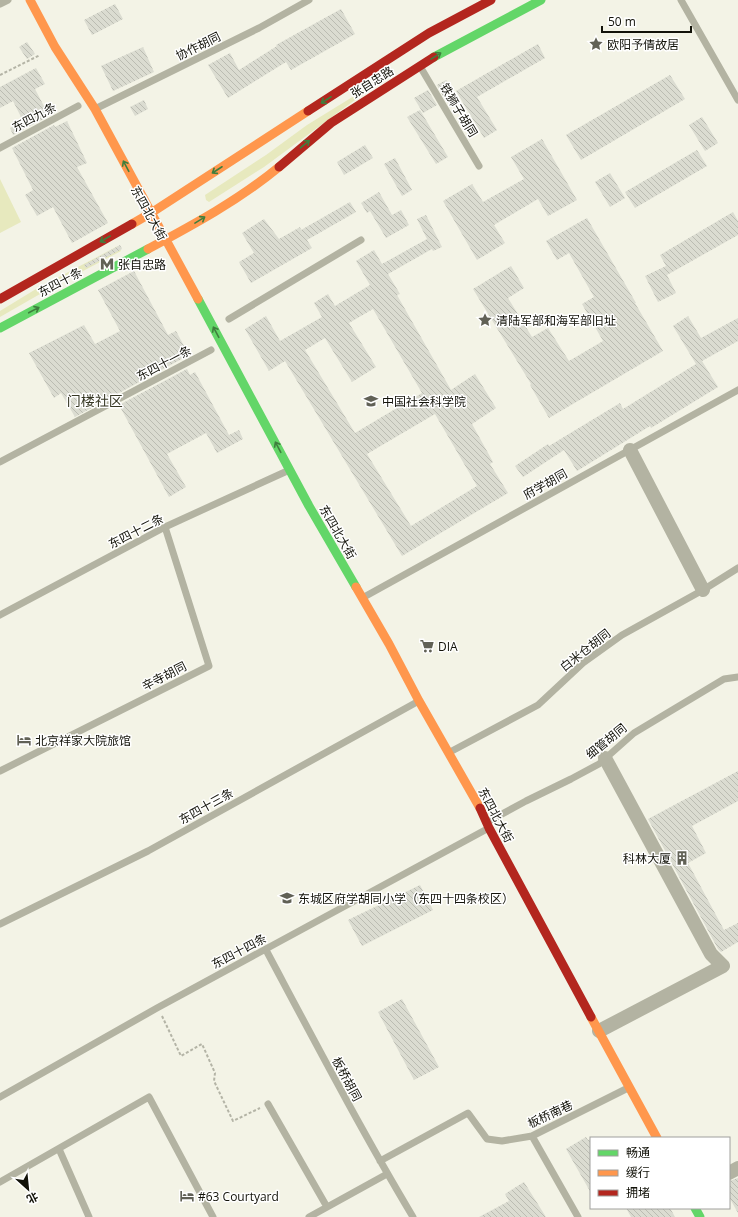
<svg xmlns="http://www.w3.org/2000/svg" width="738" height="1217" font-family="'Open Sans','Noto Sans SC',sans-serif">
<defs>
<pattern id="building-back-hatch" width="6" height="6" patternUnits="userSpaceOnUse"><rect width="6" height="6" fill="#dbdcd1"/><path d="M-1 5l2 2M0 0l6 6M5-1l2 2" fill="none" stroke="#bbbcb2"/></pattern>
</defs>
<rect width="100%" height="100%" fill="#f3f3e6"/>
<path fill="#e7e9be" d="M 393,72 L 264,167 L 209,202 L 206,200 L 205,195 L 266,155 L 307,125 Z
M 0,179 L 21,222 L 0,233 Z
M 118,246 L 121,251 L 47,290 L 0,317 L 0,311 L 36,289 Z"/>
<path fill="url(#building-back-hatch)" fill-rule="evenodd" d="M 115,4 L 123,19 L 92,35 L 84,20 Z
M 341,9 L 355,34 L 291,70 L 286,62 L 228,98 L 208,65 L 230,53 L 239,70 L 277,46 L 276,45 Z
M 27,42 L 35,54 L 27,59 L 19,47 Z
M 538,44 L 545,58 L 477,97 L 497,130 L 484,138 L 456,91 Z
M 143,47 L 154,72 L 113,91 L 101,66 Z
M 36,68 L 45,84 L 35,89 L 49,116 L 13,135 L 10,128 L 23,121 L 13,101 L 0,108 L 0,87 Z
M 670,75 L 685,99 L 581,160 L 566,135 Z
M 446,80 L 454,94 L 445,100 L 437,85 Z
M 428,90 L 437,105 L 423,113 L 414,98 Z
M 144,100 L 148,109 L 135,116 L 130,107 Z
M 420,110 L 448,157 L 436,164 L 407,117 Z
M 702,117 L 718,143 L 705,151 L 689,125 Z
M 67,121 L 87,163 L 77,167 L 108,223 L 72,243 L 53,207 L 37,216 L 25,195 L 33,190 L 12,148 L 54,125 L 55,127 Z
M 542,139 L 577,200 L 548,216 L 538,199 L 494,225 L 505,243 L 477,260 L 443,201 L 472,184 L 483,202 L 524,179 L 511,157 Z
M 365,145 L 373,158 L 344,175 L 337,162 Z
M 697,150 L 707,166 L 635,208 L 625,192 Z
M 395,158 L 412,190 L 402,196 L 384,164 Z
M 610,173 L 625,198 L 610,207 L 595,182 Z
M 379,192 L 392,215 L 401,210 L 409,225 L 386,238 L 370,211 L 367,213 L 361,203 Z
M 350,202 L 356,212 L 307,240 L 312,248 L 251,283 L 239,262 L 254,253 L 242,233 L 264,219 L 279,239 L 300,227 L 301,230 Z
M 733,212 L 738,221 L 738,235 L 667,275 L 676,293 L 658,302 L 645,276 L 666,266 L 660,255 Z
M 426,215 L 442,247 L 433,251 L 432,249 L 388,274 L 400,294 L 397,295 L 451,390 L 475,374 L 496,408 L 472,424 L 493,462 L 490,464 L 508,493 L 402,556 L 285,361 L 269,371 L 245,329 L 266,316 L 280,341 L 322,317 L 314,303 L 328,294 L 335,306 L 370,285 L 356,261 L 374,250 L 382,264 L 427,239 L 417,219 ZM 373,309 L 422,393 L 355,433 L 305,350 L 325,338 L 352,382 L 376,367 L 349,323 ZM 435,414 L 477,486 L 411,526 L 367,454 Z
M 587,218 L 636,303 L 635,303 L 663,351 L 549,418 L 530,385 L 531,384 L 473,289 L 511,266 L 524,288 L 508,298 L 532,337 L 548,328 L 569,361 L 603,341 L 582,304 L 594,297 L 569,253 L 557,260 L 546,241 Z
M 120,245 L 122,249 L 86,268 L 84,265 Z
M 134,271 L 168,335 L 176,331 L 189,355 L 75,417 L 61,393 L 54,398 L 29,353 L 84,325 L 95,344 L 120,331 L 98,290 Z
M 688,316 L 701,338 L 738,318 L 738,341 L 702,361 L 718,387 L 651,428 L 650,426 L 577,471 L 564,450 L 523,477 L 515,466 L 548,444 L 549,446 L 620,403 L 623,409 L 696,364 L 673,326 Z
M 187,369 L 190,375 L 195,372 L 229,435 L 239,430 L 243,439 L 217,453 L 206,433 L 167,454 L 186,487 L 169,497 L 119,405 Z
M 738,771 L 738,801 L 692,826 L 706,853 L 688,863 L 724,930 L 738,923 L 738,942 L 721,952 L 718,949 L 648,819 Z
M 420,885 L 433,910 L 362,946 L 348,920 Z
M 402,999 L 439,1067 L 414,1080 L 378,1012 Z
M 586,1137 L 588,1140 L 591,1139 L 591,1193 L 566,1149 Z
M 738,1178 L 738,1213 L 729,1197 L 729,1181 Z
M 524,1182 L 546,1217 L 479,1217 L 509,1201 L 505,1194 Z
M 626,1208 L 670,1208 L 675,1217 L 631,1217 Z"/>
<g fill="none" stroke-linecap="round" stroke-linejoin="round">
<path stroke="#b4b4a6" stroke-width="2" stroke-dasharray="3 2" stroke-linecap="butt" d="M 0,75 L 40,55
M 162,1016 L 181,1056 L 202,1044 L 215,1073 L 214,1081 L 233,1121 L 260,1108"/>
<path stroke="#b3b3a2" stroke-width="7" d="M 681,0 L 738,100
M 0,4 L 8,0
M 421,68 L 479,166
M 97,108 L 259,28 L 309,0
M 0,148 L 78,106
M 229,319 L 361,240
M 0,462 L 211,350
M 364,597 L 738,390
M 0,615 L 165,527 L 285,472
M 450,752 L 538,705 L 583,663 L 622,635 L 703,590 L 738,568
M 0,771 L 209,666 L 165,527
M 489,821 L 526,801 L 571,779 L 599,764 L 634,733 L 724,679 L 738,677
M 0,924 L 148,851 L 417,702
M 266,950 C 314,1040 361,1130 413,1217
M 0,1097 L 157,1008 L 487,829
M 268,1104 L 327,1207
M 532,1136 L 578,1217
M 59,1149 L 89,1217
M 380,1161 L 468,1113 L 487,1139 L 502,1141 L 532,1136 L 628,1088
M 0,1182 L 149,1097 L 213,1217
M 309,1217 L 387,1174"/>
<path stroke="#b3b3a2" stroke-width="14" d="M 630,450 L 703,590
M 599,1031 L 723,966 L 711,954 L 605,758
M 729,1173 L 738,1168"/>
<path stroke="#63d668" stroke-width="9" d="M 434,57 L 541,0
M 198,299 L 309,506 L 356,587
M 0,328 L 148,249
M 695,1208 L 700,1217"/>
<path stroke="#ff974d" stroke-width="9" d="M 30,0 L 55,47 L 95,109 L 198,299
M 132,224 L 151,213 L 308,111
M 148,249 C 193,225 239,200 279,167
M 356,587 L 389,644 L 419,701 L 480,808
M 591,1017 L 657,1138"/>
<path stroke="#b3261e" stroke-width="9" d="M 308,111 L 429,33 L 491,0
M 279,167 L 331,123 L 434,57
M 0,299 L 132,224
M 480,808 L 489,828 L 591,1017"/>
</g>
<defs><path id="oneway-shaft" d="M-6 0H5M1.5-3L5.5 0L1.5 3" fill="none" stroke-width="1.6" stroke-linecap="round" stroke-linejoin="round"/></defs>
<g stroke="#3f7e3d">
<use href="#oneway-shaft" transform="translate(436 56) rotate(-32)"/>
<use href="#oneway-shaft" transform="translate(326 100) rotate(147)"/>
<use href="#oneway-shaft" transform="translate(305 144) rotate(-40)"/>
<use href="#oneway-shaft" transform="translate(126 166) rotate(-118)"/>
<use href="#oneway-shaft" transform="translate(217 170) rotate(147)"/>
<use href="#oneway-shaft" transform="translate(200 220) rotate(-32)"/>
<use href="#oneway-shaft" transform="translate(105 239) rotate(150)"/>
<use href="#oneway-shaft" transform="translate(34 310) rotate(-28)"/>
<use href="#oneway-shaft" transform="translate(216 332) rotate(-118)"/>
<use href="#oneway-shaft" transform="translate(278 447) rotate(-118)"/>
</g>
<defs>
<symbol id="sight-bare" viewBox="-9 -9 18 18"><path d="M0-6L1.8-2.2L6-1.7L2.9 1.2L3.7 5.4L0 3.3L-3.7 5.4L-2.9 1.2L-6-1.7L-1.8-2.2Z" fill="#616156" stroke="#fff" stroke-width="2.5" paint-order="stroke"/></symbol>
<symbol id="metro-bare" viewBox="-9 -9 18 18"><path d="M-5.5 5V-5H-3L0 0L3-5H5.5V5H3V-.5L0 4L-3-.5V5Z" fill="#616156" stroke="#fff" stroke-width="2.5" paint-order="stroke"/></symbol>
<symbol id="university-bare" viewBox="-9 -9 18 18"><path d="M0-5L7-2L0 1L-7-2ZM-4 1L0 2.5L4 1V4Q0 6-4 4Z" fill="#616156" stroke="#fff" stroke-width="2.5" paint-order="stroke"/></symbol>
<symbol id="supermarket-bare" viewBox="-9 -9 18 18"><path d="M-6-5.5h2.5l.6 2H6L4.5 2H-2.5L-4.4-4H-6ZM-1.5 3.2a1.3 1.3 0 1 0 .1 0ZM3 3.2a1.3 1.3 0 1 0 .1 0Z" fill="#616156" stroke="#fff" stroke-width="2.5" paint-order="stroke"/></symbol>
<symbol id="hotel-bare" viewBox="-9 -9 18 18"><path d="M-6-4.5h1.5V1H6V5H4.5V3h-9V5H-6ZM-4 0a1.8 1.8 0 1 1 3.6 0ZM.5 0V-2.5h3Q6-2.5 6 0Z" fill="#616156" stroke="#fff" stroke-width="2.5" paint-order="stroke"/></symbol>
<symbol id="building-bare" viewBox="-9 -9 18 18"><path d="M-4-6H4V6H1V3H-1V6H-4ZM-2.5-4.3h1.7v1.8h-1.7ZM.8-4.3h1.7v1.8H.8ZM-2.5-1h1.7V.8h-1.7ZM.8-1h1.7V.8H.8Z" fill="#616156" stroke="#fff" stroke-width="2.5" paint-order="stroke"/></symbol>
<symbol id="school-bare" viewBox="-9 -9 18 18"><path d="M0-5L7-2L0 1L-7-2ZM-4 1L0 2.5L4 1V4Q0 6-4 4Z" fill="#616156" stroke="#fff" stroke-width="2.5" paint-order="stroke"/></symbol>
</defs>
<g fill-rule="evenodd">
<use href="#sight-bare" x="586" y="34" width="20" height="20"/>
<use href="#metro-bare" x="97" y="254" width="20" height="20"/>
<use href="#sight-bare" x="475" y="310" width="20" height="20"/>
<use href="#university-bare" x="361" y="391" width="20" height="20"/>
<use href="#supermarket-bare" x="417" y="636" width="20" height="20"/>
<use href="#hotel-bare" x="14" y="730" width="20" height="20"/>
<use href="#building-bare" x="672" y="848" width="20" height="20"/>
<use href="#school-bare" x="277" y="888" width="20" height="20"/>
<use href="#hotel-bare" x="177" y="1186" width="20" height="20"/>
</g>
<g text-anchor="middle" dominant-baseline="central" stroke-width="3" stroke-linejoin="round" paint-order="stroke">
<g font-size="12" fill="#121209" stroke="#fff" text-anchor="start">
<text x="607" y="44">欧阳予倩故居</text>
<text x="118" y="264">张自忠路</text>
<text x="496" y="320">清陆军部和海军部旧址</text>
<text x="382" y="401">中国社会科学院</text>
<text x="438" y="646">DIA</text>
<text x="35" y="740">北京祥家大院旅馆</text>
<text x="671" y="858" text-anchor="end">科林大厦</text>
<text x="298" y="898">东城区府学胡同小学（东四十四条校区）</text>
<text x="198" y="1196">#63 Courtyard</text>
</g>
<g font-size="12" fill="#121209" stroke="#fff">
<text transform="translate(198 46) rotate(-26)">协作胡同</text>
<text transform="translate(372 82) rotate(-32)">张自忠路</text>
<text transform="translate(459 110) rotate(59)">铁狮子胡同</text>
<text transform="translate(34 117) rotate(-28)">东四九条</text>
<text transform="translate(149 213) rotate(61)">东四北大街</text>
<text transform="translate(60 282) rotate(-28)">东四十条</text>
<text transform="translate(164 363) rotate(-28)">东四十一条</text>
<text transform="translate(545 484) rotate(-29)">府学胡同</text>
<text transform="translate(136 531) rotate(-27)">东四十二条</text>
<text transform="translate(338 532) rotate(60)">东四北大街</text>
<text transform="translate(585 650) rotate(-38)">白米仓胡同</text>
<text transform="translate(164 676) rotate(-27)">辛寺胡同</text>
<text transform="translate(606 741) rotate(-39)">细管胡同</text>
<text transform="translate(206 806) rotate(-29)">东四十三条</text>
<text transform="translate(496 815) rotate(62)">东四北大街</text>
<text transform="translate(239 951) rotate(-28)">东四十四条</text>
<text transform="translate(347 1079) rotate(62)">板桥胡同</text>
<text transform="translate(550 1114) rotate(-25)">板桥南巷</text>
</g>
<g font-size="14" fill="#363723" stroke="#fff">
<text x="95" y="400">门楼社区</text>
</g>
</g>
<rect x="590" y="1137" width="140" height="72" fill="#ffffff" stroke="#a0a09d"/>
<rect x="598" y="1150" width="20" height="6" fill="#63d668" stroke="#a0a09d"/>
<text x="626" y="1157" font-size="12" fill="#121209">畅通</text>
<rect x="598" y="1170" width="20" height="6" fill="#ff974d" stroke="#a0a09d"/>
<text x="626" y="1177" font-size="12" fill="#121209">缓行</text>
<rect x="598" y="1190" width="20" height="6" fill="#b3261e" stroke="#a0a09d"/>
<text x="626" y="1197" font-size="12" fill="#121209">拥堵</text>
<g transform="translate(28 1189) rotate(153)" stroke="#ffffff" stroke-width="3" paint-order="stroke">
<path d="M0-3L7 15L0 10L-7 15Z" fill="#121209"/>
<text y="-6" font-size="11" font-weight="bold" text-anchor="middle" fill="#121209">北</text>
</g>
<path d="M602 26v6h89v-6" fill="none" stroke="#121209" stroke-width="2"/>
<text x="608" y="26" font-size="12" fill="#121209" stroke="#ffffff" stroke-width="3" paint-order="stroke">50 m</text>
</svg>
